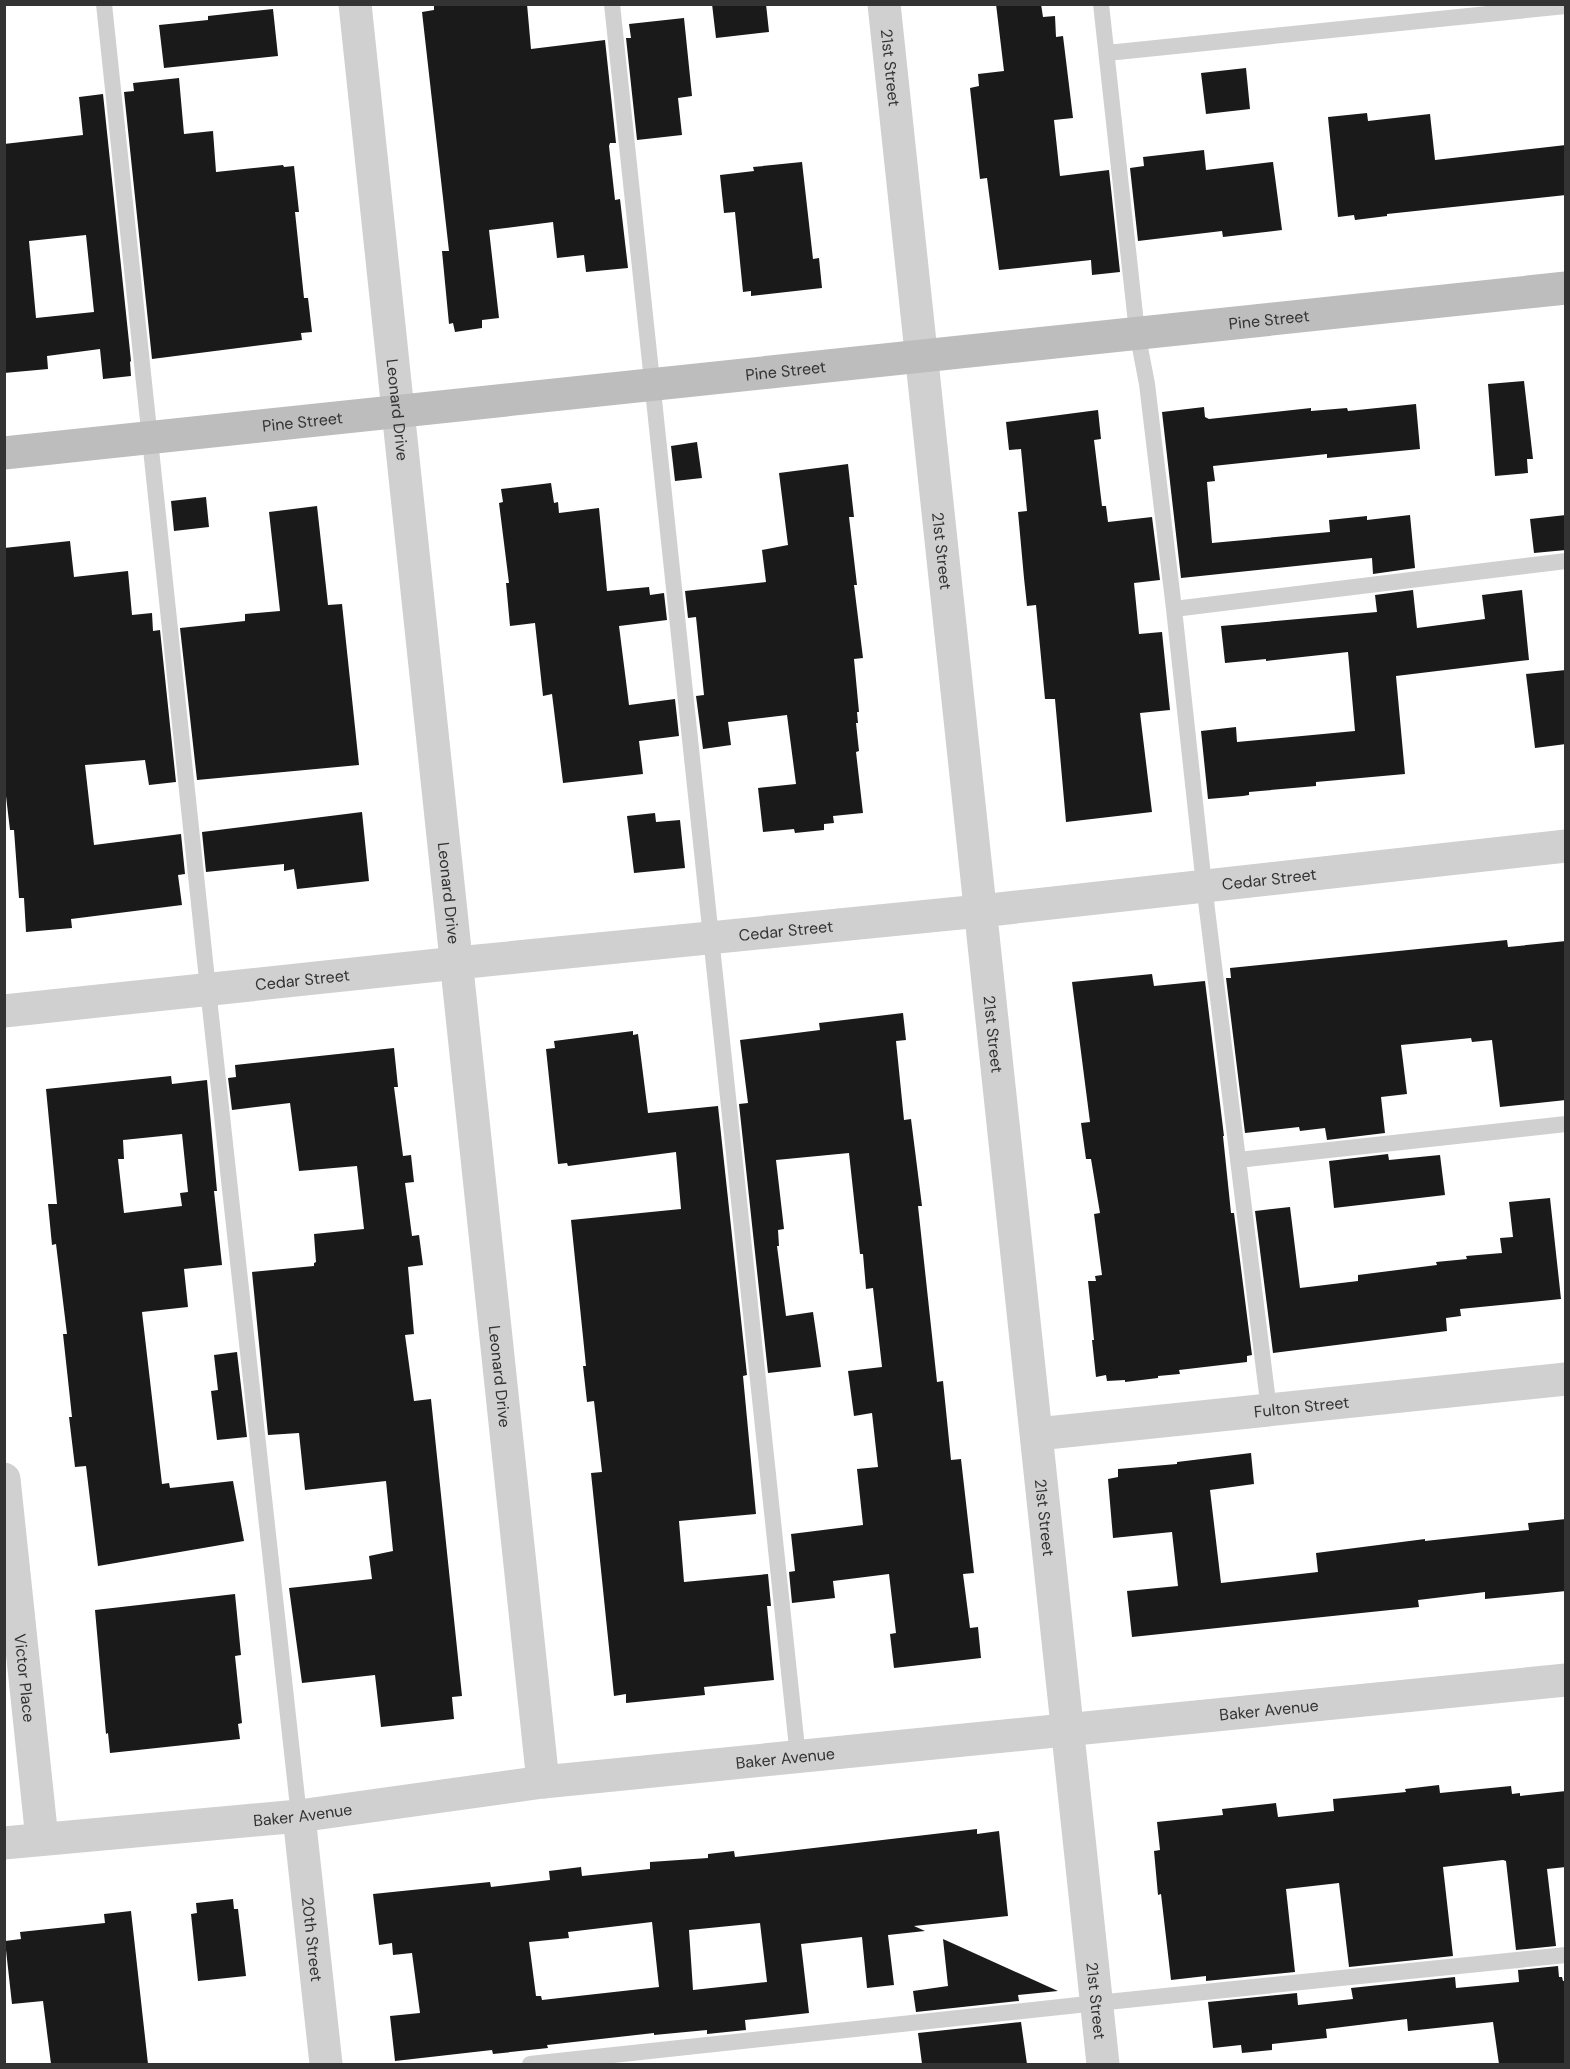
<svg xmlns="http://www.w3.org/2000/svg" width="1570" height="2069" font-family="'DM Sans',sans-serif">
<rect width="100%" height="100%" fill="#fff"/>
<path fill="#1a1a1a" fill-rule="evenodd" d="M 434,4 L 527,4 L 531,49 L 605,40 L 616,143 L 610,143 L 609,146 L 615,200 L 620,199 L 628,268 L 586,272 L 584,255 L 557,258 L 553,222 L 489,230 L 499,318 L 482,320 L 482,328 L 455,332 L 453,323 L 449,324 L 442,251 L 449,251 L 422,12 L 434,10 Z
M 712,4 L 766,4 L 769,32 L 716,38 Z
M 996,4 L 1041,4 L 1043,17 L 1055,16 L 1056,37 L 1063,36 L 1073,118 L 1054,120 L 1060,176 L 1109,170 L 1120,272 L 1092,275 L 1091,260 L 999,270 L 987,178 L 980,179 L 970,88 L 979,86 L 978,74 L 1004,71 Z
M 273,9 L 278,56 L 164,68 L 159,25 L 208,20 L 208,16 Z
M 684,18 L 692,96 L 678,98 L 682,135 L 637,140 L 626,38 L 631,38 L 629,24 Z
M 1246,68 L 1250,109 L 1206,114 L 1201,73 Z
M 179,78 L 184,134 L 213,131 L 216,172 L 283,165 L 284,167 L 294,166 L 299,212 L 295,212 L 304,298 L 308,298 L 312,332 L 301,333 L 302,340 L 152,359 L 124,92 L 134,91 L 133,83 Z
M 103,94 L 131,361 L 130,362 L 131,376 L 103,379 L 100,349 L 47,356 L 48,369 L 4,373 L 4,144 L 83,135 L 79,97 ZM 86,235 L 94,312 L 36,318 L 29,241 Z
M 1367,113 L 1368,121 L 1430,114 L 1435,160 L 1566,145 L 1566,195 L 1387,214 L 1387,216 L 1355,220 L 1354,215 L 1338,217 L 1328,117 Z
M 1204,150 L 1206,170 L 1273,162 L 1282,230 L 1223,237 L 1222,231 L 1138,241 L 1130,168 L 1144,166 L 1143,157 Z
M 802,162 L 813,259 L 819,258 L 822,288 L 751,296 L 751,291 L 743,292 L 735,212 L 724,213 L 720,175 L 754,171 L 753,167 Z
M 1524,381 L 1533,459 L 1527,459 L 1528,473 L 1495,476 L 1488,384 Z
M 1416,404 L 1420,449 L 1327,458 L 1327,454 L 1213,466 L 1215,481 L 1207,482 L 1212,543 L 1330,532 L 1329,520 L 1367,516 L 1367,520 L 1410,515 L 1415,568 L 1373,574 L 1372,558 L 1181,578 L 1162,412 L 1204,407 L 1205,417 L 1209,419 L 1311,408 L 1311,411 L 1347,408 L 1348,411 Z
M 1098,410 L 1101,439 L 1094,440 L 1102,506 L 1106,506 L 1108,522 L 1152,517 L 1160,580 L 1134,583 L 1139,634 L 1162,632 L 1170,710 L 1140,713 L 1152,812 L 1066,822 L 1055,699 L 1045,699 L 1036,605 L 1027,606 L 1024,578 L 1018,512 L 1027,511 L 1021,449 L 1009,450 L 1006,422 Z
M 697,442 L 702,478 L 675,481 L 671,446 Z
M 848,464 L 854,517 L 849,517 L 857,585 L 854,585 L 863,658 L 854,659 L 859,712 L 857,712 L 858,723 L 856,723 L 859,751 L 856,752 L 863,813 L 833,816 L 834,823 L 824,824 L 824,830 L 795,833 L 794,829 L 763,832 L 758,788 L 796,784 L 787,715 L 728,722 L 731,745 L 703,749 L 696,696 L 704,695 L 696,617 L 688,618 L 685,591 L 766,582 L 762,550 L 788,545 L 779,473 Z
M 551,483 L 554,503 L 558,502 L 559,513 L 599,508 L 607,591 L 649,587 L 650,595 L 664,593 L 667,620 L 619,626 L 629,705 L 675,699 L 679,736 L 639,741 L 643,774 L 563,783 L 552,694 L 543,696 L 535,623 L 510,626 L 506,583 L 509,583 L 499,503 L 503,502 L 501,489 Z
M 206,497 L 209,527 L 174,531 L 171,501 Z
M 317,506 L 328,605 L 342,604 L 359,765 L 197,780 L 180,628 L 245,621 L 245,614 L 280,611 L 269,512 Z
M 1566,515 L 1566,550 L 1534,553 L 1530,519 Z
M 70,541 L 74,577 L 128,571 L 132,615 L 152,613 L 153,631 L 160,630 L 176,782 L 149,785 L 145,760 L 85,765 L 94,845 L 181,834 L 185,874 L 178,875 L 182,905 L 71,919 L 72,928 L 26,932 L 24,898 L 19,898 L 14,830 L 10,830 L 4,779 L 4,548 Z
M 1413,590 L 1417,628 L 1485,619 L 1482,595 L 1522,590 L 1529,660 L 1396,676 L 1405,774 L 1316,782 L 1316,786 L 1249,792 L 1249,795 L 1243,796 L 1208,799 L 1201,731 L 1236,727 L 1237,742 L 1355,731 L 1348,652 L 1266,661 L 1266,659 L 1225,663 L 1221,626 L 1377,612 L 1375,595 Z
M 1566,670 L 1566,744 L 1535,748 L 1526,674 Z
M 362,812 L 369,881 L 297,889 L 294,869 L 284,871 L 284,864 L 206,872 L 202,832 Z
M 655,813 L 656,822 L 680,820 L 685,868 L 634,873 L 627,816 Z
M 1507,940 L 1508,947 L 1566,941 L 1566,1100 L 1500,1107 L 1492,1040 L 1472,1042 L 1471,1038 L 1401,1045 L 1407,1094 L 1381,1097 L 1385,1133 L 1327,1140 L 1325,1128 L 1300,1131 L 1299,1127 L 1245,1133 L 1226,978 L 1231,978 L 1230,968 Z
M 1152,974 L 1154,986 L 1205,981 L 1224,1136 L 1223,1136 L 1231,1213 L 1234,1213 L 1252,1355 L 1247,1356 L 1247,1362 L 1179,1370 L 1180,1374 L 1158,1376 L 1158,1378 L 1125,1382 L 1125,1380 L 1107,1381 L 1106,1375 L 1096,1377 L 1092,1340 L 1094,1340 L 1088,1281 L 1096,1281 L 1095,1276 L 1102,1275 L 1094,1214 L 1100,1213 L 1091,1159 L 1086,1159 L 1081,1123 L 1090,1122 L 1072,982 Z
M 903,1013 L 906,1040 L 896,1041 L 904,1120 L 911,1119 L 922,1206 L 918,1206 L 937,1382 L 943,1381 L 951,1460 L 961,1459 L 974,1573 L 963,1574 L 970,1628 L 978,1627 L 981,1658 L 894,1668 L 890,1634 L 896,1633 L 889,1574 L 833,1581 L 835,1598 L 792,1603 L 789,1572 L 795,1571 L 791,1534 L 863,1525 L 857,1469 L 878,1467 L 872,1413 L 854,1416 L 848,1371 L 882,1367 L 873,1288 L 866,1289 L 863,1254 L 860,1254 L 849,1153 L 776,1160 L 784,1229 L 778,1230 L 779,1246 L 777,1246 L 786,1316 L 813,1312 L 821,1367 L 768,1373 L 739,1104 L 748,1103 L 740,1040 L 820,1030 L 819,1023 Z
M 633,1031 L 633,1035 L 638,1034 L 648,1113 L 718,1106 L 747,1375 L 743,1376 L 756,1514 L 679,1521 L 684,1582 L 768,1574 L 771,1606 L 767,1606 L 774,1680 L 704,1687 L 705,1695 L 626,1703 L 626,1694 L 614,1696 L 591,1473 L 602,1472 L 594,1401 L 587,1402 L 583,1366 L 586,1366 L 571,1220 L 681,1209 L 676,1152 L 568,1166 L 567,1163 L 558,1164 L 546,1049 L 555,1048 L 554,1041 Z
M 394,1048 L 398,1087 L 394,1087 L 403,1156 L 411,1155 L 414,1182 L 405,1183 L 412,1236 L 419,1235 L 423,1265 L 408,1267 L 414,1334 L 405,1335 L 414,1401 L 431,1399 L 462,1696 L 452,1697 L 454,1719 L 381,1727 L 375,1675 L 302,1683 L 289,1588 L 372,1579 L 369,1556 L 393,1551 L 386,1481 L 305,1490 L 299,1433 L 268,1435 L 252,1272 L 314,1266 L 314,1263 L 316,1262 L 314,1234 L 364,1229 L 357,1166 L 299,1171 L 290,1103 L 232,1110 L 228,1078 L 236,1077 L 235,1065 Z
M 171,1076 L 172,1084 L 207,1080 L 217,1191 L 214,1191 L 222,1265 L 184,1269 L 188,1307 L 142,1312 L 162,1484 L 169,1483 L 170,1488 L 233,1481 L 244,1541 L 98,1566 L 86,1466 L 75,1467 L 69,1417 L 72,1417 L 63,1334 L 67,1334 L 56,1244 L 52,1245 L 48,1204 L 57,1204 L 46,1089 ZM 182,1134 L 188,1192 L 180,1193 L 182,1206 L 124,1213 L 118,1159 L 124,1159 L 123,1140 Z
M 1388,1154 L 1389,1160 L 1440,1155 L 1445,1195 L 1334,1208 L 1329,1161 Z
M 1550,1198 L 1561,1299 L 1460,1309 L 1461,1316 L 1446,1318 L 1447,1331 L 1273,1353 L 1255,1211 L 1290,1207 L 1300,1288 L 1358,1281 L 1358,1275 L 1437,1265 L 1436,1262 L 1467,1259 L 1466,1256 L 1502,1253 L 1500,1238 L 1513,1237 L 1509,1202 Z
M 237,1352 L 247,1437 L 217,1440 L 211,1391 L 218,1390 L 214,1355 Z
M 1251,1453 L 1254,1484 L 1210,1490 L 1221,1583 L 1318,1572 L 1316,1553 L 1425,1539 L 1425,1541 L 1529,1530 L 1528,1523 L 1566,1519 L 1566,1591 L 1485,1599 L 1485,1592 L 1418,1600 L 1419,1607 L 1132,1637 L 1127,1591 L 1178,1586 L 1172,1532 L 1113,1538 L 1108,1479 L 1118,1477 L 1118,1469 L 1177,1464 L 1177,1462 Z
M 235,1594 L 241,1655 L 235,1656 L 242,1723 L 238,1724 L 240,1739 L 110,1753 L 108,1733 L 106,1734 L 95,1610 Z
M 1439,1785 L 1440,1793 L 1511,1786 L 1512,1794 L 1520,1793 L 1520,1796 L 1566,1791 L 1566,1867 L 1547,1869 L 1556,1946 L 1516,1950 L 1506,1861 L 1503,1860 L 1443,1867 L 1453,1956 L 1349,1967 L 1339,1883 L 1286,1889 L 1295,1972 L 1206,1981 L 1206,1976 L 1171,1980 L 1161,1894 L 1158,1895 L 1154,1851 L 1160,1850 L 1157,1822 L 1223,1815 L 1222,1809 L 1276,1803 L 1278,1817 L 1334,1811 L 1333,1799 L 1406,1792 L 1405,1789 Z
M 977,1829 L 977,1834 L 999,1831 L 1008,1916 L 914,1926 L 925,1931 L 888,1935 L 894,1985 L 867,1988 L 862,1937 L 801,1944 L 809,2013 L 745,2020 L 746,2030 L 707,2034 L 707,2030 L 654,2035 L 654,2033 L 547,2045 L 548,2048 L 493,2054 L 492,2050 L 395,2061 L 390,2016 L 420,2013 L 412,1953 L 393,1955 L 392,1943 L 379,1945 L 373,1894 L 490,1882 L 491,1887 L 550,1880 L 549,1871 L 581,1867 L 582,1876 L 650,1869 L 650,1862 L 708,1858 L 708,1854 L 734,1851 L 735,1857 ZM 652,1922 L 659,1987 L 542,2000 L 541,1996 L 536,1996 L 529,1942 L 569,1938 L 568,1932 ZM 760,1923 L 767,1982 L 693,1990 L 689,1930 Z
M 233,1899 L 234,1909 L 238,1909 L 246,1976 L 198,1981 L 191,1914 L 197,1913 L 196,1903 Z
M 131,1911 L 148,2064 L 51,2064 L 43,2001 L 12,2004 L 5,1941 L 21,1939 L 20,1932 L 105,1923 L 104,1914 Z
M 943,1939 L 1058,1991 L 1018,1995 L 1019,2001 L 916,2012 L 913,1991 L 948,1986 Z
M 1558,1966 L 1559,1977 L 1562,1977 L 1563,1981 L 1566,1981 L 1566,2064 L 1499,2064 L 1493,2022 L 1408,2031 L 1407,2019 L 1326,2029 L 1327,2038 L 1272,2044 L 1272,2050 L 1242,2053 L 1241,2045 L 1213,2048 L 1208,2002 L 1297,1993 L 1298,2005 L 1353,1999 L 1351,1988 L 1455,1977 L 1456,1988 L 1519,1982 L 1518,1970 Z
M 1021,2022 L 1027,2064 L 922,2064 L 918,2033 Z"/>
<g fill="none" stroke-linecap="round" stroke-linejoin="round">
<path stroke="#d0d0d0" stroke-width="16" d="M 104,4 L 208,989 L 299,1816
M 612,4 L 798,1757
M 1101,4 L 1137,332 L 1147,384 L 1174,609 L 1204,885 L 1269,1410
M 1107,53 L 1566,6
M 1174,609 L 1566,561
M 1238,1160 L 1566,1124
M 530,2064 L 1097,2003 L 1566,1955"/>
<g stroke="#d0d0d0" stroke-width="33">
<path id="s1" d="M 355,4 L 543,1782"/>
<path id="s2" d="M 884,4 L 1103,2064"/>
<path id="s3" d="M 4,1011 L 457,963 L 980,911 L 1566,846"/>
<path id="s4" d="M 1037,1434 L 1566,1379"/>
<path id="s5" d="M 4,1479 L 42,1839"/>
<path id="s6" d="M 299,1816 L 326,2064"/>
<path id="s7" d="M 4,1843 L 299,1816 L 543,1782 L 1566,1680"/>
</g>
<path stroke="#bdbdbd" stroke-width="33" id="s8" d="M 4,453 L 1566,288"/>
</g>
<g text-anchor="middle" dominant-baseline="central" stroke-width="6" stroke-linejoin="round" paint-order="stroke">
<g font-size="16" fill="#333" stroke="#fff">
<text stroke="none"><textPath href="#s2" startOffset="64">21st Street</textPath></text>
<text stroke="none"><textPath href="#s8" startOffset="1272">Pine Street</textPath></text>
<text stroke="none"><textPath href="#s8" startOffset="786">Pine Street</textPath></text>
<text stroke="none"><textPath href="#s1" startOffset="408">Leonard Drive</textPath></text>
<text stroke="none"><textPath href="#s8" startOffset="300">Pine Street</textPath></text>
<text stroke="none"><textPath href="#s2" startOffset="550">21st Street</textPath></text>
<text stroke="none"><textPath href="#s3" startOffset="1272">Cedar Street</textPath></text>
<text stroke="none"><textPath href="#s1" startOffset="894">Leonard Drive</textPath></text>
<text stroke="none"><textPath href="#s3" startOffset="786">Cedar Street</textPath></text>
<text stroke="none"><textPath href="#s3" startOffset="300">Cedar Street</textPath></text>
<text stroke="none"><textPath href="#s2" startOffset="1036">21st Street</textPath></text>
<text stroke="none"><textPath href="#s1" startOffset="1380">Leonard Drive</textPath></text>
<text stroke="none"><textPath href="#s4" startOffset="266">Fulton Street</textPath></text>
<text stroke="none"><textPath href="#s2" startOffset="1522">21st Street</textPath></text>
<text stroke="none"><textPath href="#s5" startOffset="200">Victor Place</textPath></text>
<text stroke="none"><textPath href="#s7" startOffset="1272">Baker Avenue</textPath></text>
<text stroke="none"><textPath href="#s7" startOffset="786">Baker Avenue</textPath></text>
<text stroke="none"><textPath href="#s7" startOffset="300">Baker Avenue</textPath></text>
<text stroke="none"><textPath href="#s6" startOffset="124">20th Street</textPath></text>
<text stroke="none"><textPath href="#s2" startOffset="2008">21st Street</textPath></text>
</g>
</g>
<rect width="1570" height="2069" fill="none" stroke="#333333" stroke-width="12"/>
</svg>
